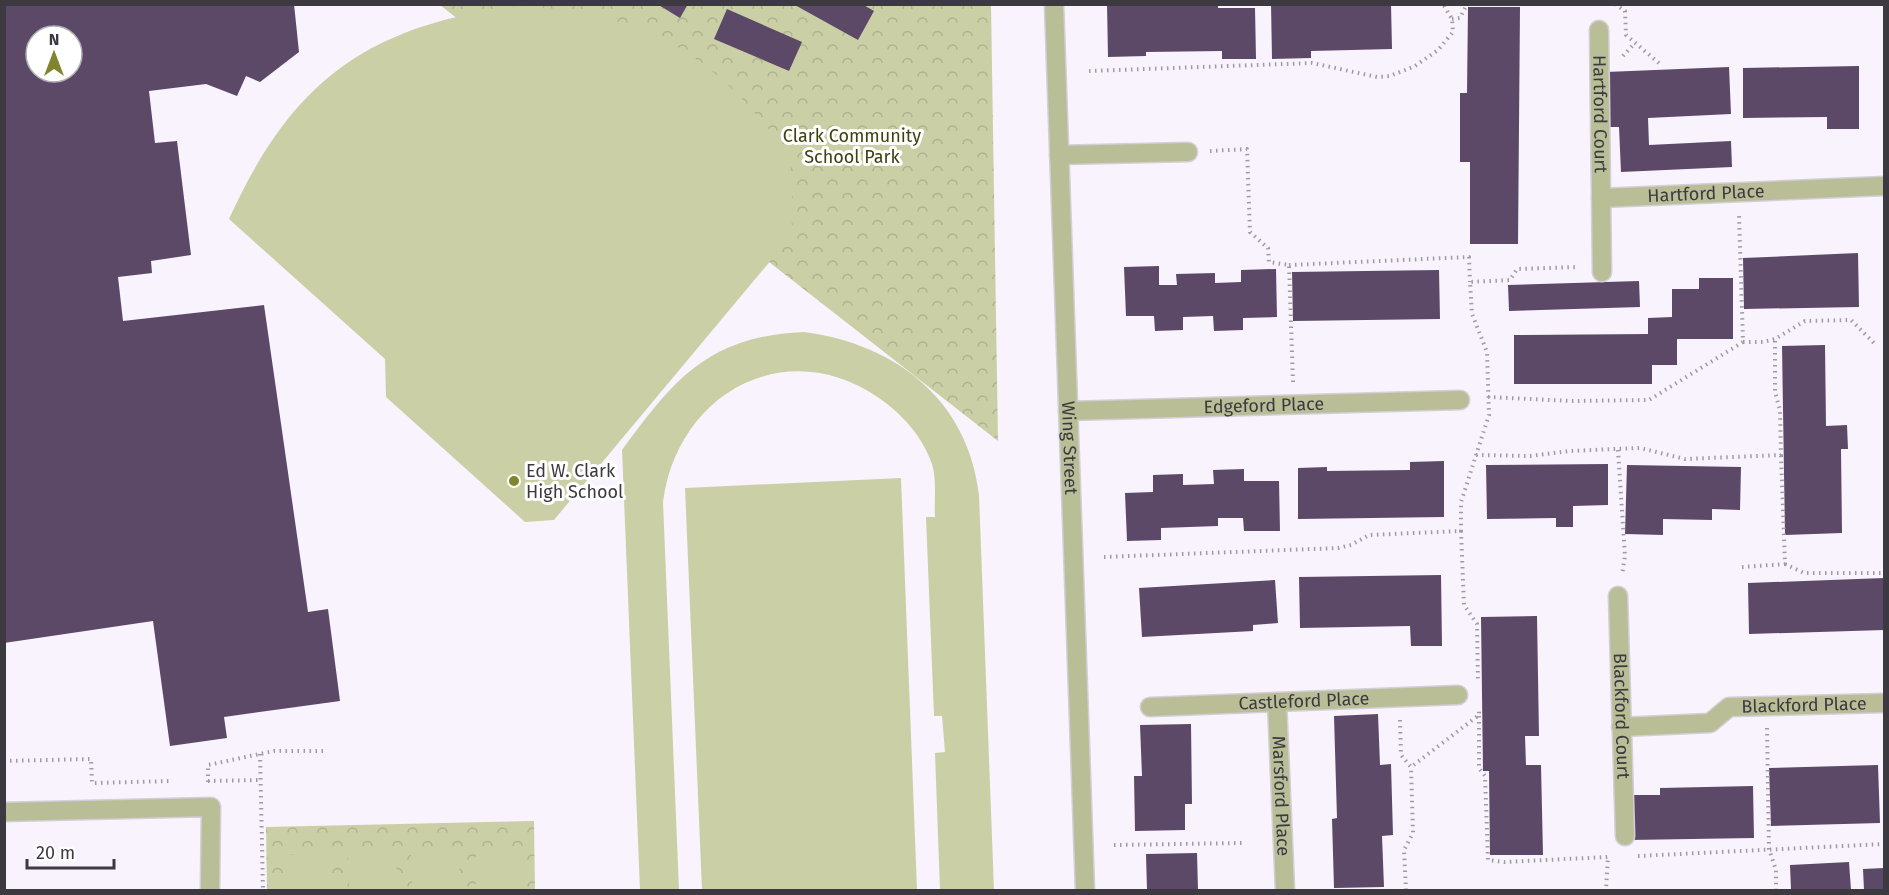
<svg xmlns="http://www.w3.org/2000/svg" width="1889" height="895" font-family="'Fira Sans',sans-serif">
<defs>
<pattern id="park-crowns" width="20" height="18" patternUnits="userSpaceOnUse" patternTransform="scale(1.5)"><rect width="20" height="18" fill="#cbcfa6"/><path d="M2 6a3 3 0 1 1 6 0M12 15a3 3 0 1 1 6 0" fill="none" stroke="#afb290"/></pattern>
</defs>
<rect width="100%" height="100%" fill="#f9f3fd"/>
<path fill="url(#park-crowns)" d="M 440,5 L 991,5 L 998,441 Z
M 534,821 L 535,890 L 267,890 L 266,827 Z"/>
<path fill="#cbcfa6" d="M 517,6 C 617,10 698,40 761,121 C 769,130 786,145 789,157 C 794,179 791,212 792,235 L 554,520 L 525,522 L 386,397 L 385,359 L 229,219 C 292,81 366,26 517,6 Z
M 804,332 C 896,344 968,400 979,495 L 994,890 L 940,890 L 935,753 L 945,752 L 942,716 L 934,716 L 926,517 L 935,517 C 934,499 937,480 932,464 C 922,436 903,415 879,398 C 785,333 677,394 663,502 L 679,890 L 640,890 L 622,450 C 675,378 709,336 804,332 Z
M 901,478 L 917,890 L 702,890 L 685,488 Z
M 524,849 L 525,890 L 476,890 L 476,850 Z
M 459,851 L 460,890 L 412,890 L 411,852 Z
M 396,852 L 397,890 L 349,890 L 348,854 Z
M 331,854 L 332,890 L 284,890 L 283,855 Z"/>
<path fill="#5c4968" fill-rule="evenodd" d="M 4,4 L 294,4 L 299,52 L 260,82 L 246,76 L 237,96 L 206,84 L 149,91 L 155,143 L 177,141 L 191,255 L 151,261 L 152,273 L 118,277 L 123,321 L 264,305 L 308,612 L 328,609 L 340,701 L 224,717 L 227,738 L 170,746 L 153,621 L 4,643 ZM 36,36 L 72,36 L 72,72 L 36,72 Z
M 657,4 L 688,4 L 680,18 Z
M 793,4 L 862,4 L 874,11 L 858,40 Z
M 1107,4 L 1218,4 L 1218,8 L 1255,8 L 1256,59 L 1222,59 L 1222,51 L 1146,52 L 1146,56 L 1108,57 Z
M 1271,4 L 1391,4 L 1392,49 L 1311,51 L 1311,58 L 1272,59 Z
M 1468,7 L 1520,7 L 1518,244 L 1470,244 L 1470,162 L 1460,162 L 1460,93 L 1467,93 Z
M 727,9 L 802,42 L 789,71 L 714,39 Z
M 1859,66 L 1859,129 L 1827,129 L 1827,117 L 1743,118 L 1743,68 Z
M 1729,67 L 1731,114 L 1648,118 L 1649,145 L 1731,141 L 1732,167 L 1621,172 L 1619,127 L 1608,127 L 1606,72 Z
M 1858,253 L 1859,307 L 1744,309 L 1743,258 Z
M 1159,266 L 1159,285 L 1177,285 L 1176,274 L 1215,273 L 1215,283 L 1241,282 L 1241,270 L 1276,269 L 1277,317 L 1243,318 L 1243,330 L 1214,331 L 1213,316 L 1183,317 L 1183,330 L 1155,331 L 1154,316 L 1126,316 L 1124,267 Z
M 1439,270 L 1440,319 L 1293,321 L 1292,272 Z
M 1699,278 L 1733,278 L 1733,339 L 1677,339 L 1677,365 L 1652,365 L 1652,384 L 1514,384 L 1514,335 L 1648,334 L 1648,318 L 1672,317 L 1672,289 L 1699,289 Z
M 1639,281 L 1640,307 L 1509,311 L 1508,285 Z
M 1825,345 L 1826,426 L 1847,425 L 1848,449 L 1841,449 L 1842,533 L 1785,535 L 1782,346 Z
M 1444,461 L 1444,517 L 1298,519 L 1298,468 L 1327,467 L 1327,471 L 1410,470 L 1410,462 Z
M 1608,464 L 1608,505 L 1573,506 L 1573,527 L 1556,527 L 1556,518 L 1487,519 L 1486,465 Z
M 1627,465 L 1741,467 L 1740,510 L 1712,509 L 1712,520 L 1663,519 L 1663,535 L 1625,534 Z
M 1244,469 L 1244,481 L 1279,481 L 1280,531 L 1244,531 L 1243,518 L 1218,518 L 1218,526 L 1161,528 L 1161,540 L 1127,541 L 1125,493 L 1153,492 L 1153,475 L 1183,474 L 1183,485 L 1214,484 L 1213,470 Z
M 1441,575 L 1442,646 L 1411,646 L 1410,626 L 1300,628 L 1299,577 Z
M 1884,578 L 1884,630 L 1749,634 L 1748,583 Z
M 1275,580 L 1278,623 L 1253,625 L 1253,631 L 1142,637 L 1139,588 Z
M 1537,616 L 1539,736 L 1525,736 L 1526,765 L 1541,765 L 1543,855 L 1490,855 L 1489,771 L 1483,771 L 1481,617 Z
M 1378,714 L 1380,765 L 1391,764 L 1393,835 L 1382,836 L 1384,887 L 1334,888 L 1332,819 L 1337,818 L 1334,716 Z
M 1191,724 L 1192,804 L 1185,804 L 1185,830 L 1135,831 L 1134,776 L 1142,776 L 1140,725 Z
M 1878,765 L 1880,823 L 1771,826 L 1769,768 Z
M 1753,786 L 1754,838 L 1629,840 L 1629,795 L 1660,795 L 1660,788 Z
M 1197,853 L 1198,890 L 1147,890 L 1146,854 Z
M 1849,862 L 1851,890 L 1791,890 L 1790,865 Z
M 1884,868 L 1884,890 L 1864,890 L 1863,869 Z"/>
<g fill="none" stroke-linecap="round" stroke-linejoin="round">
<defs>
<g id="minor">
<path id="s1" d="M 1054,4 L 1085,890"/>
<path id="s2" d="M 1599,30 L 1602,272"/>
<path d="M 1059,155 L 1188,152"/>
<path id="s3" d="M 1601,198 L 1884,186"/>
<path id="s4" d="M 1068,411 L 1460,400"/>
<path id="s5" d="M 1618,596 L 1625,836"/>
<path id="s6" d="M 1277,702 L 1285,890"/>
<path id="s7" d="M 1150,707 L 1458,695"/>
<path id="s8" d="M 1621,727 L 1710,723 L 1729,707 L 1884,703"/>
<path d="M 4,812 L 211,807 L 210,890"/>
</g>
</defs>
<use href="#minor" stroke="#d3ced7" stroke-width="21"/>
<path stroke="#a09ba3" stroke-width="4" stroke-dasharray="1.5 4.5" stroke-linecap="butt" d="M 1565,4 L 1580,4
M 1615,4 L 1625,11 L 1626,35 L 1660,64
M 1452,19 L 1460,18 L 1467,4
M 1623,56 L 1635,43
M 1089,71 L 1312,63 L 1377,77 L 1390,76 L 1415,66 L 1438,50 L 1453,32 L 1452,19 L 1443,4
M 1210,151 L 1247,149 L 1250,232 L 1268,248 L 1269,262 L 1289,265 L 1293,382
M 1289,265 L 1469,257 L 1470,282
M 1743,342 L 1763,342 L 1775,339 L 1805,321 L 1851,320 L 1874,343
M 1488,397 L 1571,401 L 1649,400 L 1743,342 L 1739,215
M 1618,450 L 1625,556 L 1622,575
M 1476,455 L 1530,456 L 1569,451 L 1640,448 L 1685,459 L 1781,455 L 1780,410 L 1775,392 L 1775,339
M 1461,531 L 1464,605 L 1477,624 L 1478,682
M 1104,557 L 1338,548 L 1351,545 L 1369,535 L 1461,531 L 1461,502 L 1489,415 L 1487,352 L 1472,314 L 1470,282 L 1510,280 L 1517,269 L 1578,267
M 1785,564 L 1804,573 L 1884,573
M 1742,567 L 1785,564 L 1781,455
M 1479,716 L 1479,768 L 1485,776 L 1488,860 L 1504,862 L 1608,857 L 1606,890
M 1400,720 L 1401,755 L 1411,767 L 1479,715 L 1479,708
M 1767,728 L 1769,849 L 1776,870 L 1776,890
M 260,754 L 263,890
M 4,761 L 91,759 L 92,783 L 173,781
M 208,781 L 261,780
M 208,782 L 208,765 L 274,751 L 326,751
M 1114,845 L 1242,843
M 1638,856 L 1884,844
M 1406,890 L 1404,850 L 1413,833 L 1411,767"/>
<use href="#minor" stroke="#babe97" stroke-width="18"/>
</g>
<circle fill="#80842e" stroke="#fff" stroke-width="2" cx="514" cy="481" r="6"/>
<g text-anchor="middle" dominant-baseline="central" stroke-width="6" stroke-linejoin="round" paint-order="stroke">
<g font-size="18" fill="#3d3940" stroke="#fff">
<text stroke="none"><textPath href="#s2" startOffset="84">Hartford Court</textPath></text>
<text stroke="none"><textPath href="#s3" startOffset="105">Hartford Place</textPath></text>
<text stroke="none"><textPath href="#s4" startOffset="196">Edgeford Place</textPath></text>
<text stroke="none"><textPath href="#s1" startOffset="444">Wing Street</textPath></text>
<text stroke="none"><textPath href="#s7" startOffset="154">Castleford Place</textPath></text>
<text stroke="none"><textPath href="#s8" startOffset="189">Blackford Place</textPath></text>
<text stroke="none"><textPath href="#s5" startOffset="120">Blackford Court</textPath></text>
<text stroke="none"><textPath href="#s6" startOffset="94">Marsford Place</textPath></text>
</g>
<g font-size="18" fill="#3e400f" stroke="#fff">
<text x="852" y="136">Clark Community<tspan x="852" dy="21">School Park</tspan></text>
</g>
<g font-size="18" fill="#3d3940" stroke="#fff" text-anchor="start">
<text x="526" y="471">Ed W. Clark<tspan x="526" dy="21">High School</tspan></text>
</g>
</g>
<rect width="1889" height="895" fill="none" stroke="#3d3940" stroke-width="12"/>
<g transform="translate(54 54)"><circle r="28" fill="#ffffff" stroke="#b1b0b3" stroke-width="1.5"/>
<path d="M0-4.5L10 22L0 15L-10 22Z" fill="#80842e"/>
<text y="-9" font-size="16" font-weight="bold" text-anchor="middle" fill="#3d3940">N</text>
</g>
<path d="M27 859v9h87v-9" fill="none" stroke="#3d3940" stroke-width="3"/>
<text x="36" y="859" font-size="18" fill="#3d3940" stroke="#ffffff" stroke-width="4.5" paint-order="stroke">20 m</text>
</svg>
